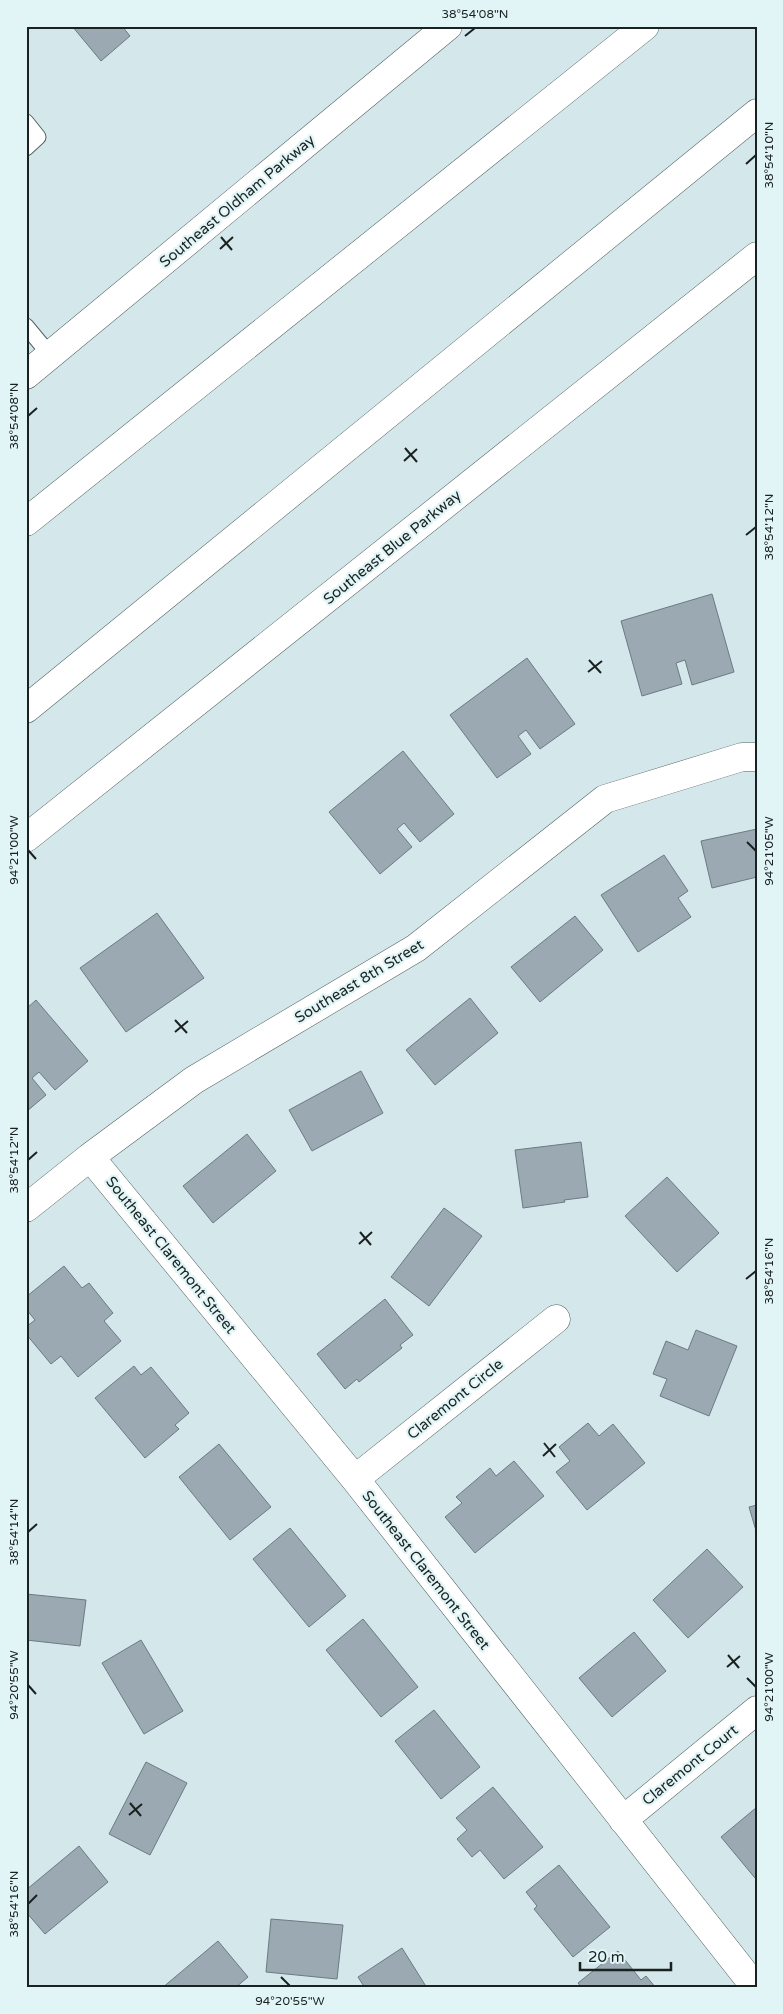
<svg xmlns="http://www.w3.org/2000/svg" width="783" height="2014" font-family="'Varela Round',sans-serif">
<rect width="100%" height="100%" fill="#d4e7ea"/>
<path fill="#9ba9b3" stroke="#6d7a83" d="M 72,26 L 122,26 L 130,36 L 101,61 Z
M 712,594 L 734,672 L 692,685 L 685,660 L 676,663 L 682,684 L 642,696 L 621,621 Z
M 527,658 L 575,724 L 540,749 L 526,730 L 518,736 L 531,754 L 497,778 L 450,715 Z
M 403,751 L 454,814 L 420,842 L 404,823 L 397,829 L 412,847 L 380,874 L 329,812 Z
M 757,829 L 757,877 L 712,888 L 701,841 Z
M 664,855 L 688,891 L 678,898 L 691,917 L 638,952 L 601,895 Z
M 157,913 L 204,978 L 126,1032 L 80,968 Z
M 575,916 L 603,950 L 540,1002 L 511,967 Z
M 470,998 L 498,1033 L 435,1085 L 406,1050 Z
M 36,1000 L 88,1061 L 55,1090 L 39,1072 L 32,1078 L 46,1095 L 26,1112 L 26,1009 Z
M 361,1071 L 383,1113 L 312,1151 L 289,1110 Z
M 247,1134 L 276,1171 L 213,1223 L 183,1186 Z
M 581,1142 L 588,1197 L 564,1200 L 565,1202 L 523,1208 L 515,1150 Z
M 667,1177 L 719,1233 L 677,1272 L 625,1216 Z
M 444,1208 L 482,1236 L 429,1306 L 391,1277 Z
M 64,1266 L 82,1288 L 89,1283 L 113,1313 L 104,1321 L 121,1341 L 78,1377 L 61,1356 L 51,1364 L 26,1334 L 26,1327 L 35,1320 L 26,1309 L 26,1297 Z
M 385,1299 L 413,1335 L 400,1345 L 402,1348 L 359,1382 L 357,1379 L 345,1389 L 317,1354 Z
M 696,1330 L 737,1346 L 709,1416 L 660,1396 L 667,1379 L 653,1374 L 666,1341 L 688,1350 Z
M 134,1366 L 141,1375 L 151,1367 L 189,1413 L 175,1425 L 179,1429 L 145,1458 L 95,1398 Z
M 588,1423 L 599,1436 L 613,1424 L 645,1463 L 587,1510 L 556,1472 L 570,1461 L 559,1447 Z
M 219,1444 L 271,1507 L 230,1540 L 179,1477 Z
M 514,1461 L 544,1496 L 475,1553 L 445,1517 L 462,1503 L 456,1497 L 490,1468 L 496,1476 Z
M 757,1505 L 757,1534 L 749,1507 Z
M 290,1528 L 346,1596 L 309,1627 L 253,1559 Z
M 707,1549 L 743,1587 L 688,1638 L 653,1600 Z
M 26,1594 L 86,1600 L 80,1646 L 26,1640 Z
M 363,1619 L 418,1687 L 381,1717 L 326,1650 Z
M 634,1632 L 666,1671 L 612,1717 L 579,1678 Z
M 141,1640 L 183,1711 L 144,1734 L 102,1663 Z
M 434,1710 L 480,1767 L 441,1799 L 395,1741 Z
M 146,1762 L 187,1783 L 150,1855 L 109,1834 Z
M 493,1787 L 543,1847 L 504,1879 L 480,1850 L 472,1857 L 457,1839 L 467,1830 L 456,1818 Z
M 757,1807 L 757,1876 L 755,1878 L 721,1837 Z
M 79,1846 L 108,1882 L 45,1934 L 26,1912 L 26,1890 Z
M 559,1865 L 610,1927 L 573,1957 L 534,1909 L 537,1906 L 526,1892 Z
M 271,1919 L 343,1925 L 337,1979 L 266,1972 Z
M 218,1941 L 248,1977 L 235,1988 L 162,1988 Z
M 402,1948 L 427,1988 L 365,1988 L 358,1977 Z
M 618,1951 L 641,1980 L 646,1976 L 656,1988 L 582,1988 L 578,1983 Z"/>
<g fill="none" stroke-linecap="round" stroke-linejoin="round">
<defs>
<path id="lane" d="M 26,122 L 38,137 L 26,148
M 26,326 L 50,355"/>
<path id="street" d="M 90,1157 L 355,1479 L 756,1988
M 26,1208 L 90,1157 L 194,1080 L 416,948 L 605,799 L 742,757 L 757,757
M 355,1479 L 556,1319
M 623,1820 L 757,1710"/>
<path id="secondary" d="M 26,375 L 448,26
M 26,838 L 757,256"/>
<path id="highway" d="M 26,522 L 645,26
M 26,709 L 757,113"/>
</defs>
<use href="#lane" stroke="#536466" stroke-width="17"/>
<use href="#street" stroke="#536466" stroke-width="29"/>
<use href="#secondary" stroke="#536466" stroke-width="29"/>
<use href="#highway" stroke="#536466" stroke-width="29"/>
<use href="#lane" stroke="#fff" stroke-width="15"/>
<use href="#street" stroke="#fff" stroke-width="28"/>
<use href="#secondary" stroke="#fff" stroke-width="28"/>
<use href="#highway" stroke="#fff" stroke-width="28"/>
</g>
<path fill="none" stroke="#1a2121" stroke-width="2" d="M 465,36 L 475,28M 746,164 L 756,155M 221,237 L 232,250M 220,249 L 233,237M 28,416 L 37,408M 405,448 L 417,462M 404,461 L 417,449M 746,535 L 756,527M 589,660 L 601,673M 588,672 L 602,661M 747,842 L 756,851M 28,850 L 36,859M 175,1020 L 187,1033M 175,1032 L 188,1021M 28,1160 L 37,1152M 360,1232 L 371,1245M 359,1244 L 372,1232M 746,1279 L 756,1271M 544,1443 L 555,1457M 543,1456 L 556,1444M 28,1532 L 37,1524M 728,1655 L 739,1668M 727,1667 L 740,1656M 747,1678 L 756,1687M 28,1685 L 36,1694M 130,1803 L 141,1816M 129,1815 L 142,1804M 28,1904 L 37,1895M 281,1977 L 290,1986"/>
<g text-anchor="middle" dominant-baseline="central" stroke-width="4.5" stroke-linejoin="round" paint-order="stroke">
<g font-size="15" fill="#1a2121" stroke="#e1f5f7">
<text transform="translate(237 201) rotate(-40)">Southeast Oldham Parkway</text>
<text transform="translate(392 547) rotate(-39)">Southeast Blue Parkway</text>
<text transform="translate(359 981) rotate(-31)">Southeast 8th Street</text>
<text transform="translate(171 1255) rotate(51)">Southeast Claremont Street</text>
<text transform="translate(455 1399) rotate(-39)">Claremont Circle</text>
<text transform="translate(426 1570) rotate(52)">Southeast Claremont Street</text>
<text transform="translate(690 1765) rotate(-39)">Claremont Court</text>
</g>
</g>
<rect width="783" height="2014" fill="none" stroke="#e1f5f7" stroke-width="55"/>
<path d="M580 1962v8h91v-8" fill="none" stroke="#1a2121" stroke-width="2.5"/>
<text x="588" y="1962" font-size="15" fill="#1a2121" stroke="#e1f5f7" stroke-width="4" paint-order="stroke">20 m</text>
<rect x="28" y="28" width="728" height="1958" fill="none" stroke="#1a2121" stroke-width="2"/>
<g font-size="12" text-anchor="middle" fill="#1a2121">
<text x="475" y="18">38°54'08"N</text>
<text transform="translate(769 155) rotate(-90)" y="4">38°54'10"N</text>
<text transform="translate(14 416) rotate(-90)" y="4">38°54'08"N</text>
<text transform="translate(769 527) rotate(-90)" y="4">38°54'12"N</text>
<text transform="translate(14 850) rotate(-90)" y="4">94°21'00"W</text>
<text transform="translate(769 851) rotate(-90)" y="4">94°21'05"W</text>
<text transform="translate(14 1160) rotate(-90)" y="4">38°54'12"N</text>
<text transform="translate(769 1271) rotate(-90)" y="4">38°54'16"N</text>
<text transform="translate(14 1532) rotate(-90)" y="4">38°54'14"N</text>
<text transform="translate(14 1685) rotate(-90)" y="4">94°20'55"W</text>
<text transform="translate(769 1687) rotate(-90)" y="4">94°21'00"W</text>
<text transform="translate(14 1904) rotate(-90)" y="4">38°54'16"N</text>
<text x="290" y="2005">94°20'55"W</text>
</g>
</svg>
